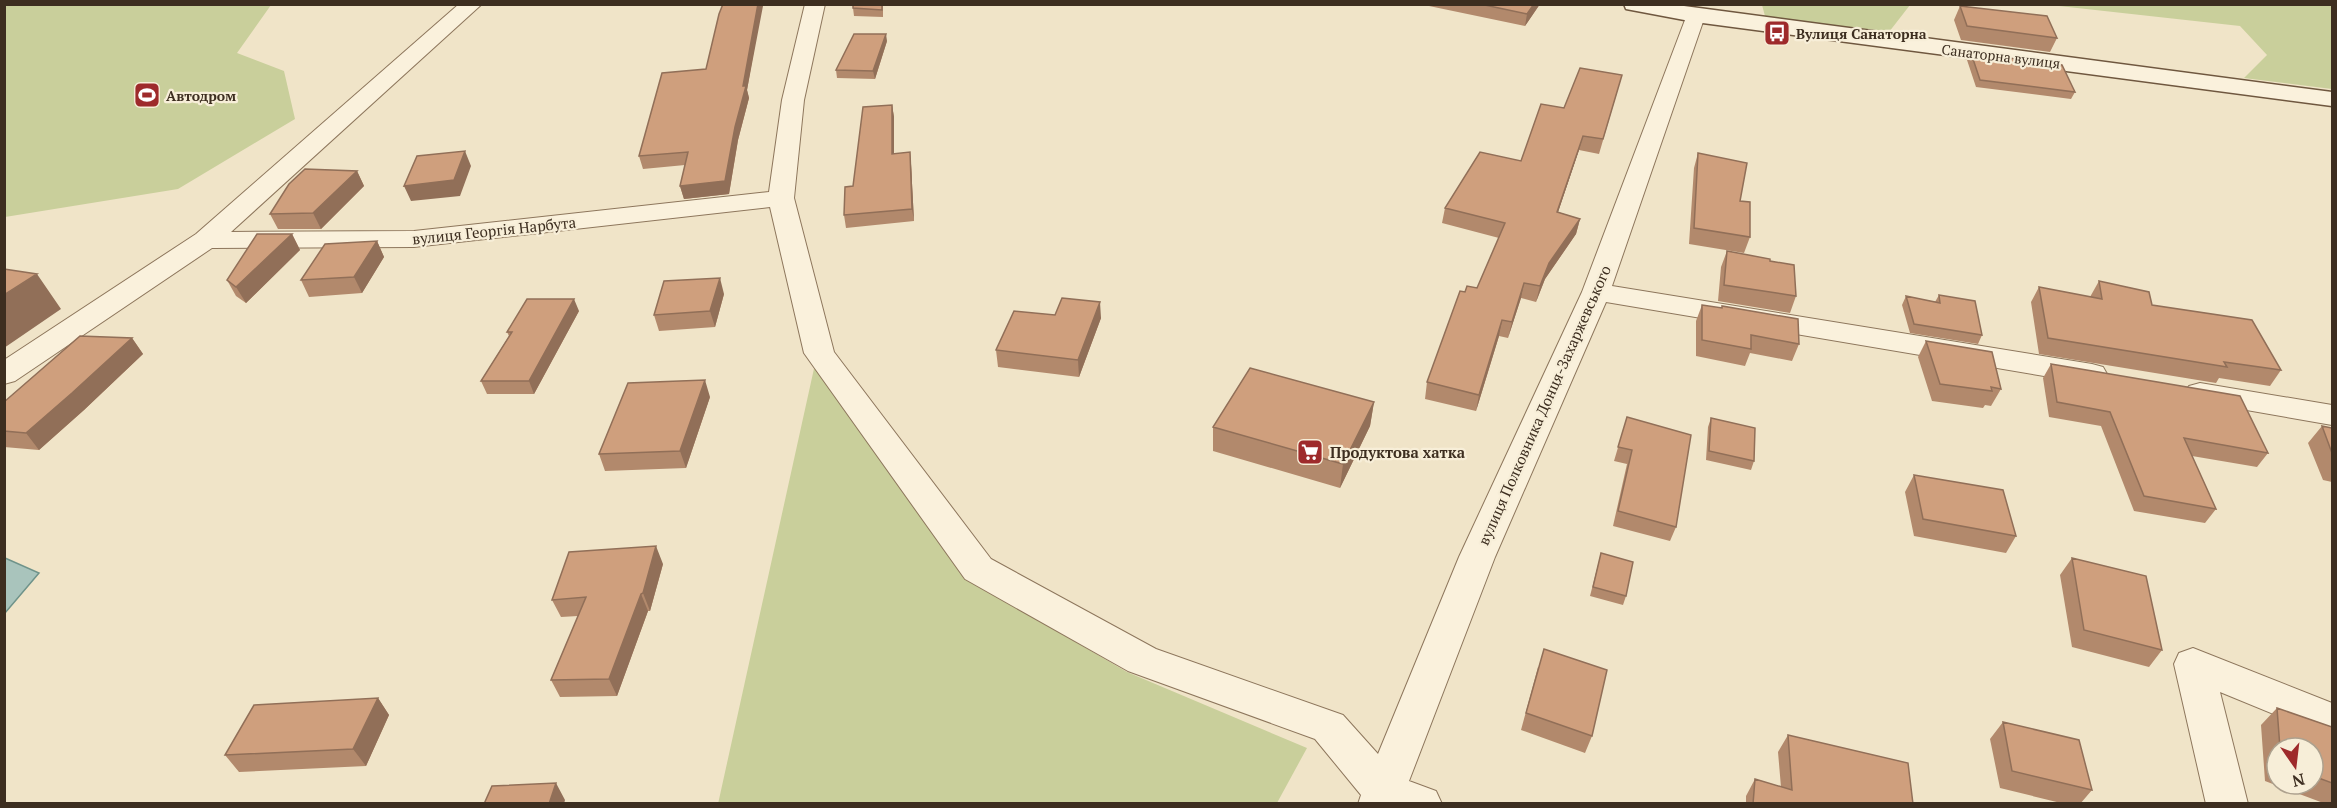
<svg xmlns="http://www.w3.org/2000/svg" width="2337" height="808" font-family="'PT Serif',serif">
<rect width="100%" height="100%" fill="#f0e4c8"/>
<path fill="#c9cf9b" d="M 5,4 L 271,5 L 237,53 L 284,71 L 295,119 L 178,189 L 5,217 Z
M 1762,5 L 1910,5 L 1889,32 L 1813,25 L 1765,16 Z
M 2050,5 L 2332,5 L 2332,89 L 2244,78 L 2267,55 L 2240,26 Z
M 815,364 L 966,578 L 1127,672 L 1307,748 L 1277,803 L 718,804 Z"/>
<path fill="#a9c4bc" stroke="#6f938a" stroke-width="1.5" d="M 5,558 L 39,573 L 5,613 Z"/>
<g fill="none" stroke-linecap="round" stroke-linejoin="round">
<defs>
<path id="street" d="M 459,4 L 482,4 L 231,232 L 414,231 L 769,192 L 782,100 L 805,4 L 825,4 L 804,100 L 794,198 L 834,352 L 991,559 L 1156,649 L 1343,715 L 1378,754 L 1459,557 L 1582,292 L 1688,12 L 1695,10 L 1702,12 L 1705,16 L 1612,286 L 2092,364 L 2103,367 L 2107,374 L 2103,381 L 2092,384 L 1606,302 L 1495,557 L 1409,781 L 1436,791 L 1442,804 L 1358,804 L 1361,795 L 1315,739 L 1128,671 L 965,579 L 804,353 L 770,207 L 414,247 L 212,248 L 15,381 L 4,384 L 4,360 L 196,234 Z
M 2200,383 L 2332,405 L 2332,425 L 2189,400 L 2184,393 L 2189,386 Z
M 2193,648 L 2332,703 L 2332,738 L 2220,692 L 2248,804 L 2206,804 L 2174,664 L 2179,653 Z"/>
<path id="secondary" d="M 1624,4 L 1669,4 L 2332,92 L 2332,106 L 1695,22 L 1626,9 Z"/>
</defs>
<use href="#street" stroke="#8d765c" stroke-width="2"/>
<use href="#secondary" stroke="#6f573f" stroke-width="3"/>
<use href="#street" fill="#faf1dc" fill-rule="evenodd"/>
<use href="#secondary" fill="#faf1dc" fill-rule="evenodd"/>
</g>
<path fill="#b2896c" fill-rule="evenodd" d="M 723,4 L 762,4 L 747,90 L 749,98 L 738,140 L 729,194 L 684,199 L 680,186 L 685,165 L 643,169 L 639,156 L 706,69 Z
M 883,4 L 883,17 L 854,16 L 853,8 Z
M 1429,4 L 1540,4 L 1525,26 L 1429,6 Z
M 1960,6 L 2057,38 L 2050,52 L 1961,40 L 1954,20 Z
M 887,41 L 875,79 L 837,78 L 836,70 Z
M 1971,53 L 2075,92 L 2071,99 L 1976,87 L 1967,60 Z
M 1618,89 L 1599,154 L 1579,150 L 1558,212 L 1580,219 L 1576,234 L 1545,279 L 1536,302 L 1521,298 L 1508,338 L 1499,336 L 1476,411 L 1425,399 L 1427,382 L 1465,292 L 1477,288 L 1499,238 L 1442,223 L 1445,208 L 1521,161 L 1564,108 Z
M 892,105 L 894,117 L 894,153 L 911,164 L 914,221 L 846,228 L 844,215 L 853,186 Z
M 1698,153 L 1740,201 L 1750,237 L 1744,253 L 1689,244 L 1694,168 Z
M 357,171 L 364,186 L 321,229 L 278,229 L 270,214 Z
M 292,234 L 300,250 L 246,303 L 236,296 L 227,280 Z
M 377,241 L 384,257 L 362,293 L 309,297 L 301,280 Z
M 1727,251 L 1770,261 L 1796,296 L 1790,313 L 1718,301 L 1721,267 Z
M 2099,281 L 2152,305 L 2281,370 L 2270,386 L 2219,378 L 2216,383 L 2039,354 L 2031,302 L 2039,287 L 2090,297 Z
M 724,294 L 715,327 L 659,331 L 654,315 Z
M 1939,295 L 1982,335 L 1978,344 L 1910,333 L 1902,305 L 1906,296 L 1935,302 Z
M 1702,305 L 1799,344 L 1792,361 L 1750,353 L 1745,366 L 1696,356 L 1696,321 Z
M 579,311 L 534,394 L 487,394 L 481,381 L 509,336 L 507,332 Z
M 1055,315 L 1101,318 L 1079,377 L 998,367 L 996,350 Z
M 132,338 L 143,354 L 84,410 L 39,450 L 4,447 L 4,402 Z
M 1926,341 L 2001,389 L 1991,406 L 1985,405 L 1983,408 L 1932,401 L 1918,357 Z
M 2051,364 L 2268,453 L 2257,467 L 2192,456 L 2216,509 L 2205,523 L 2134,511 L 2101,426 L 2049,417 L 2043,378 Z
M 710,397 L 686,468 L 605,471 L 599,454 Z
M 1374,402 L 1370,426 L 1340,488 L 1213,451 L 1213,427 Z
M 1627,417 L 1676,527 L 1670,541 L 1613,526 L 1627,464 L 1614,461 Z
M 1711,418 L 1754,461 L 1751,470 L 1706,460 L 1708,427 Z
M 2322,426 L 2332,428 L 2332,482 L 2323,480 L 2308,443 Z
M 1914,475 L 2016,536 L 2006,553 L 1914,536 L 1905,492 Z
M 1601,553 L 1626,596 L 1623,605 L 1590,596 Z
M 2072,558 L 2162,650 L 2149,667 L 2072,647 L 2060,575 Z
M 663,564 L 650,611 L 648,611 L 617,696 L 560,697 L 551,680 L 578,616 L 561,617 L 552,600 Z
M 1538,667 L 1592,736 L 1585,753 L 1521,730 Z
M 378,698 L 389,715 L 366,766 L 239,772 L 225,755 Z
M 2277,708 L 2332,727 L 2332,804 L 2326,804 L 2265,781 L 2261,725 ZM 2277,748 L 2313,748 L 2313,784 L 2277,784 Z
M 2003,722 L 2092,790 L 2080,804 L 2065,804 L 2000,788 L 1990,739 Z
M 1788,735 L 1913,804 L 1746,804 L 1746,796 L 1755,779 L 1781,787 L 1778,752 Z"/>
<path fill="#916f58" d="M 758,4 L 762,4 L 763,6 L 747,90 L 749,98 L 738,140 L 729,194 L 684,199 L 680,186 L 735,127 Z
M 1534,4 L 1540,4 L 1525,26 L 1527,14 Z
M 886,34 L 887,41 L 875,79 L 873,71 Z
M 892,105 L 894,117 L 894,165 L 892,154 Z
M 1583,136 L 1579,150 L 1553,227 L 1557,212 Z
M 465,151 L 471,166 L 460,196 L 411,201 L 404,186 Z
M 910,152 L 911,164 L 914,221 L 912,209 Z
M 357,171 L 364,186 L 321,229 L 313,213 Z
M 1580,219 L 1576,234 L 1545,279 L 1536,302 L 1540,286 L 1549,263 Z
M 292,234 L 300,250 L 246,303 L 236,287 Z
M 377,241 L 384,257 L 362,293 L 354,277 Z
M 37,274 L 61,309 L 4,348 L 4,295 Z
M 720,278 L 724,294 L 715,327 L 710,311 Z
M 1524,283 L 1521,298 L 1508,338 L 1512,322 Z
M 574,299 L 579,311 L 534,394 L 529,381 Z
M 1100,302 L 1101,318 L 1079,377 L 1078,360 Z
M 1502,320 L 1499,336 L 1476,411 L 1479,395 Z
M 132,338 L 143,354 L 84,410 L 39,450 L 26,433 Z
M 705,380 L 710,397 L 686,468 L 680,451 Z
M 1374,402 L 1370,426 L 1340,488 L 1343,464 Z
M 656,546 L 663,564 L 650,611 L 643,593 Z
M 641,594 L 648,611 L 617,696 L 609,679 Z
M 378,698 L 389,715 L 366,766 L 353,749 Z
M 556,783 L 565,800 L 564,804 L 549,804 Z"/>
<path fill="#cf9f7d" stroke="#916f58" stroke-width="1.5" d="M 723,4 L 758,4 L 743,86 L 746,86 L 735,127 L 725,181 L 680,186 L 688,152 L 639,156 L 662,73 L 706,69 L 719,14 Z
M 853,4 L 882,4 L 882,10 L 853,8 Z
M 1480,4 L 1534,4 L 1527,14 Z
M 1960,6 L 2047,16 L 2057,38 L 1967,26 Z
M 854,34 L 886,34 L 873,71 L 836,70 Z
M 1971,53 L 2062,65 L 2075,92 L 1980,80 Z
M 1580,68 L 1622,75 L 1603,139 L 1583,136 L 1557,212 L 1580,219 L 1549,263 L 1540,286 L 1524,283 L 1512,322 L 1502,320 L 1479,395 L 1427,382 L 1460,291 L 1465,292 L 1467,286 L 1477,288 L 1505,223 L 1445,208 L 1480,152 L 1521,161 L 1541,104 L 1564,108 Z
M 892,105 L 892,154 L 910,152 L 912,209 L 844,215 L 845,187 L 853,186 L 863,107 Z
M 465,151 L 454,180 L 404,186 L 417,156 Z
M 1698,153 L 1747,163 L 1740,201 L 1750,202 L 1750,237 L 1694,228 Z
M 305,169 L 357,171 L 313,213 L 270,214 L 289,184 Z
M 257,234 L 292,234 L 236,287 L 227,280 Z
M 377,241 L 354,277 L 301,280 L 325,244 Z
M 1727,251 L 1770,259 L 1770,261 L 1794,265 L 1796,296 L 1724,285 Z
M 4,269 L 37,274 L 4,295 Z
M 720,278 L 710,311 L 654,315 L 664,281 Z
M 2099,281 L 2149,292 L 2152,305 L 2252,320 L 2281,370 L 2224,362 L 2227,367 L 2048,338 L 2039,287 L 2102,299 Z
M 1939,295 L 1975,301 L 1982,335 L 1914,324 L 1906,296 L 1940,303 Z
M 1062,298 L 1100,302 L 1078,360 L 996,350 L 1014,311 L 1055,315 Z
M 527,299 L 574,299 L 529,381 L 481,381 L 512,332 L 507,332 Z
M 1702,305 L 1722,308 L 1722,306 L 1798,319 L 1799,344 L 1751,335 L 1751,349 L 1702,340 Z
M 80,336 L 132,338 L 72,393 L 26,433 L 4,431 L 4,402 Z
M 1926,341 L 1992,352 L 2001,389 L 1991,387 L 1992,391 L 1940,384 Z
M 2051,364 L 2240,396 L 2268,453 L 2184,438 L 2216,509 L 2144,496 L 2110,412 L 2057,402 Z
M 1250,368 L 1374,402 L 1343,464 L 1213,427 Z
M 705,380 L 680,451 L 599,454 L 628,383 Z
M 1627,417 L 1691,435 L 1676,527 L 1618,511 L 1632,450 L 1618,447 Z
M 1711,418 L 1755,428 L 1754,461 L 1709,451 Z
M 2322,426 L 2332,428 L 2332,453 Z
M 1914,475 L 2003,490 L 2016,536 L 1923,519 Z
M 656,546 L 643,593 L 641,594 L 609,679 L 551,680 L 586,597 L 552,600 L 569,552 Z
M 1601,553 L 1633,562 L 1626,596 L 1593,587 Z
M 2072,558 L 2146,576 L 2162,650 L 2084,630 Z
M 1544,649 L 1607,670 L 1592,736 L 1526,713 Z
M 378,698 L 353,749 L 225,755 L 254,705 Z
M 2277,708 L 2332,727 L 2332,783 L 2313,776 L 2313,748 L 2280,748 Z
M 2003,722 L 2079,740 L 2092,790 L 2012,771 Z
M 1788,735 L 1908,763 L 1913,804 L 1753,804 L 1755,779 L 1792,790 Z
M 556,783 L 549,804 L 484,804 L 492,786 Z"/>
<defs>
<symbol id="bus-square" viewBox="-11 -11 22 22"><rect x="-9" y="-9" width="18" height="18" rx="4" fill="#9e2a2b" stroke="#f7eed8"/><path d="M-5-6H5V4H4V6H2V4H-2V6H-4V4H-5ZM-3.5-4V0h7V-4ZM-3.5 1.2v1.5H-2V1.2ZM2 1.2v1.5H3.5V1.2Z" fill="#fff"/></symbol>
<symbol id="stadium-square" viewBox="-11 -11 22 22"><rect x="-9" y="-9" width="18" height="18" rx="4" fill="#9e2a2b" stroke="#f7eed8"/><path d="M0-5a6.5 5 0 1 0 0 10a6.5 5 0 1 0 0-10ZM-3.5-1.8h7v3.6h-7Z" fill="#fff"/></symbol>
<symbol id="supermarket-square" viewBox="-11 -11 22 22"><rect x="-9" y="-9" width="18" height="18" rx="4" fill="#9e2a2b" stroke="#f7eed8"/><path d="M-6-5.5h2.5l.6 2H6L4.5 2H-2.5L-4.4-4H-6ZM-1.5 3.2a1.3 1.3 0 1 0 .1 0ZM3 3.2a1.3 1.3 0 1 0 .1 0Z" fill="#fff"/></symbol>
</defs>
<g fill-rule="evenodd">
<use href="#bus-square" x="1762" y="18" width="30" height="30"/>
<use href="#stadium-square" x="132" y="80" width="30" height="30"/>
<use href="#supermarket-square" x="1295" y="437" width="30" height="30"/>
</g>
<g text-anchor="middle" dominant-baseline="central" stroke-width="4.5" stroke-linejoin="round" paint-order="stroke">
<g font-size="14" font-weight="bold" fill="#3d2e20" stroke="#f7eed8" text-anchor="start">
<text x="1796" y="33">Вулиця Санаторна</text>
<text x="166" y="95">Автодром</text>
</g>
<g font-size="14" fill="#3d2e20" stroke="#f7eed8">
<text transform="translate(2001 56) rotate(7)">Санаторна вулиця</text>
</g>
<g font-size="15" fill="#3d2e20" stroke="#f7eed8">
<text transform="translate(494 230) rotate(-6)">вулиця Георгія Нарбута</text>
<text transform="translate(1544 405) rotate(-66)">вулиця Полковника Донця-Захаржевського</text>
</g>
<g font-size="15" font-weight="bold" fill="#3d2e20" stroke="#f7eed8" text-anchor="start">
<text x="1330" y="452">Продуктова хатка</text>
</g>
</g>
<rect width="2337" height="808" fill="none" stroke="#3d2e20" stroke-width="12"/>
<g transform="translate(2295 766) rotate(166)"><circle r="28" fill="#f7eed8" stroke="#ada18e" stroke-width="1.5"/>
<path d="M0-4.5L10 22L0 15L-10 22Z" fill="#9e2a2b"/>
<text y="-9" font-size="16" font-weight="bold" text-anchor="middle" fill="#3d2e20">N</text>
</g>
</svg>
